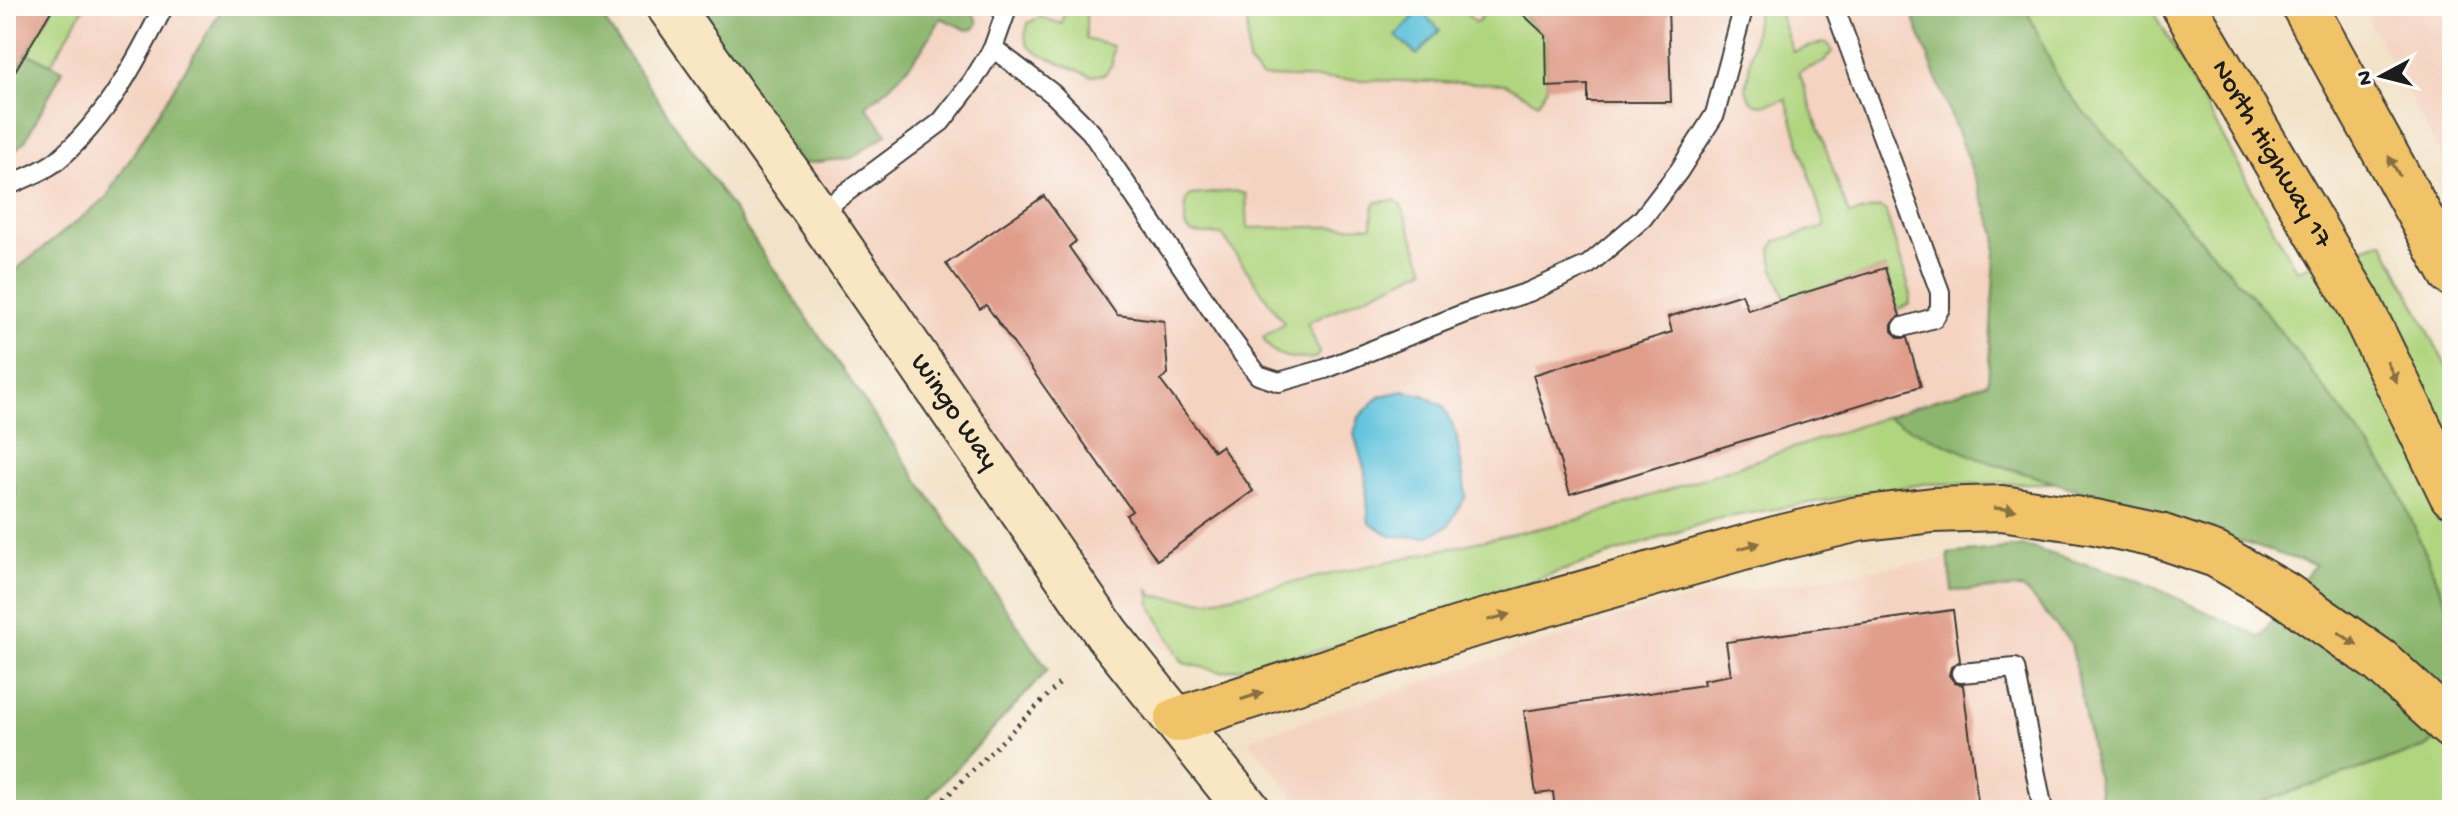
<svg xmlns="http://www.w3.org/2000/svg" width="2458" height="816" font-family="'Gochi Hand',sans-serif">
<rect width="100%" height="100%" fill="#fdfcf7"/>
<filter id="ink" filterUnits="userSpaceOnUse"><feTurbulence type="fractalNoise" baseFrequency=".0125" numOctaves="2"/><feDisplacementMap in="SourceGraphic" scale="16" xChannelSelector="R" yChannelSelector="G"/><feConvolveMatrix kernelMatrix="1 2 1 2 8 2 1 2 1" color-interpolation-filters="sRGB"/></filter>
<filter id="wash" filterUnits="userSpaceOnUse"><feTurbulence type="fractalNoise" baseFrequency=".006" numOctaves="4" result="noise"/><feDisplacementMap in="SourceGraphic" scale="32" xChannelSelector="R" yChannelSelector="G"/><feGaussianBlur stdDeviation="1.8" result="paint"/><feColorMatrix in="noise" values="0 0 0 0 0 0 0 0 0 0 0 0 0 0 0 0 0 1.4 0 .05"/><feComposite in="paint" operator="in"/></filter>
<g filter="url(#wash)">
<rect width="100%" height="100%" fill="#f2e2c7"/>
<path fill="#f4d3c1" d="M 6,6 L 224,6 L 106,198 L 13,272 L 6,281 Z
M 690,6 L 1909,6 L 1996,234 L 1988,383 L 1581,519 L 1208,601 L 1154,596 L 1150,591 L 1151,605 L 1183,663 L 1148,637 L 1107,588 L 893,294 Z
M 2361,6 L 2452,6 L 2452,176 Z
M 2025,546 L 2071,643 L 2103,810 L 1306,810 L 1248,740 L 1661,604 Z"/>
<path fill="#b0d57f" stroke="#66784e" stroke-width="2" d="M 54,6 L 85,6 L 51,64 L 26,53 Z
M 1066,6 L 1086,6 L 1086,39 L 1113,46 L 1112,64 L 1105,74 L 1091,76 L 1039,54 L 1028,46 L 1025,37 L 1028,23 L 1040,17 L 1062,24 Z
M 1247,6 L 1458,6 L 1476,23 L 1492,6 L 1514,6 L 1546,36 L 1547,87 L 1538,103 L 1505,84 L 1261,77 L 1248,63 Z
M 1758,6 L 1777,6 L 1793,52 L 1825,42 L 1830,46 L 1832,52 L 1825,62 L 1799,72 L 1849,215 L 1880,207 L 1885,210 L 1911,294 L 1909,305 L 1897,309 L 1885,268 L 1786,299 C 1780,281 1764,258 1776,241 L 1825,227 L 1786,99 C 1768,105 1752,112 1746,89 Z
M 2025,6 L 2151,6 L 2296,270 L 2383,241 L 2452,378 L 2452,616 L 2394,479 L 2263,309 L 2062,87 Z
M 1234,191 L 1246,194 L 1248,228 L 1372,226 L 1373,207 L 1377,202 L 1395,200 L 1401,205 L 1425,269 L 1307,323 L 1318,349 L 1319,354 L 1315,358 C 1294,360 1272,359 1263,337 L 1284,323 L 1222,235 L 1192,233 L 1185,227 L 1186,200 L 1191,195 Z
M 1885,417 L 1980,459 L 2054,483 L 1923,484 L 1716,519 L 1338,646 L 1222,672 L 1183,663 L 1151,605 L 1149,590 L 1154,596 L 1208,601 L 1581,519 Z
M 2452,726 L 2452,810 L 2236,810 L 2426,747 Z"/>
<path fill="#8cb66e" stroke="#546945" stroke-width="2" d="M 224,6 L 594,6 L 1048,670 L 917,810 L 6,810 L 6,520 C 16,502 22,490 6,472 L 6,262 L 13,272 L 106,198 Z
M 690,6 L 862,6 L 885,8 L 888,6 L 959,6 L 972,11 L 978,23 L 974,29 L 967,30 L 941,18 C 922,54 898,82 866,106 L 887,134 L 851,158 L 801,164 Z
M 1909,6 L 2025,6 L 2062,87 L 2263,309 L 2394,479 L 2452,616 L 2452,726 L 2426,747 L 2236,810 L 2103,810 L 2071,643 L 2023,588 L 1952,591 L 1948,554 L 2025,546 L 2136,579 L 2260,637 L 2314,565 L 1980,459 L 1885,417 L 1988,382 L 1996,234 Z
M 26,53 L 63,70 L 25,141 L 6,159 L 6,62 L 17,68 Z"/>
<path fill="#5ec2dc" stroke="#3d6f7c" stroke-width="2" d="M 1420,10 L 1440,30 L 1417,55 L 1396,36 Z
M 1404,391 L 1423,395 L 1443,406 L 1456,432 L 1466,496 L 1448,526 L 1427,537 L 1391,536 L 1369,523 L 1365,472 L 1354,434 L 1359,417 L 1380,396 Z"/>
<g id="blocks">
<path fill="#e09d8a" d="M 6,6 L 54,6 L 6,86 Z
M 1514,6 L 1668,6 L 1671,102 L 1588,102 L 1588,85 L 1547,87 L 1546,36 Z
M 1044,196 L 1076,241 L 1069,247 L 1117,315 L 1164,321 L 1168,374 L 1160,380 L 1214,451 L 1221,446 L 1253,491 L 1157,560 L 1126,515 L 1132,511 L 986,305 L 980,309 L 946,264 Z
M 1885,268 L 1900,316 L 1892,323 L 1892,331 L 1899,338 L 1907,338 L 1921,386 L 1570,494 L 1533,375 L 1672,332 L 1668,317 L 1742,294 L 1748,310 Z
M 1953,610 L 1960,661 L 1951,667 L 1949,675 L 1955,683 L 1963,685 L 1979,810 L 1555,810 L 1553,792 L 1536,794 L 1524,711 L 1704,685 L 1703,680 L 1731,675 L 1726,642 Z"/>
</g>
</g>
<g filter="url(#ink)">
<use href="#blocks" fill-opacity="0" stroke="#3c3a36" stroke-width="2"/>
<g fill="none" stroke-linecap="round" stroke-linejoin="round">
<defs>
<path id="lane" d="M 1834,6 L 1940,292 L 1940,308 L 1934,318 L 1903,327
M 993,48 L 1053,94 L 1091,132 L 1229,336 L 1258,375 L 1279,382 L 1325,369 L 1465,313 L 1529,292 L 1588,265 L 1642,219 L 1679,171 L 1715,114 L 1744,6
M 6,187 C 23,178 46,171 60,158 C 107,117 137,60 164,6
M 817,214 L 941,122 L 972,82 L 993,48 L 1008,6
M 1961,673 L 2015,668 L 2043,810"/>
<g id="secondary">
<path id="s1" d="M 669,6 L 817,214 L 1107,634 L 1248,810"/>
</g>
<g id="highway">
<path id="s2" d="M 2184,6 L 2358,302 L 2452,495"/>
<path d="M 2304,6 L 2452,274"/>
<path d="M 1177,720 L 1458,629 L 1775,539 L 1858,519 L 1933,510 L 2002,508 L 2095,522 L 2160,536 L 2216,555 L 2284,594 L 2380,661 L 2452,727"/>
</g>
</defs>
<use href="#lane" stroke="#3c3a36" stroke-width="22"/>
<use href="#secondary" stroke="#3c3a36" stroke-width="48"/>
<use href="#highway" stroke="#3c3a36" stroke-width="48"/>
<path stroke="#3c3a36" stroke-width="5" stroke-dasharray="2 6" stroke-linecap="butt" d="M 933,810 L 1061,682"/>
<use href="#lane" stroke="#fff" stroke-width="18"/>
<use href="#secondary" stroke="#f9e7c3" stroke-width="44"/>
<use href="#highway" stroke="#f1c369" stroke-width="44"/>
</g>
<defs><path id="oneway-solid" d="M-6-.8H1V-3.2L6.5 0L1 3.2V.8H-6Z" transform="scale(2)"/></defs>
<g fill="#867042">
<use href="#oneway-solid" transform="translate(2394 166) rotate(-119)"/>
<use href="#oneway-solid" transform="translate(2392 372) rotate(64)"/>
<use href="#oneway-solid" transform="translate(2005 509) rotate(5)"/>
<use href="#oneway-solid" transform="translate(1749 546) rotate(-16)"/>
<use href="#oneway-solid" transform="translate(1499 617) rotate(-16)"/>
<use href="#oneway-solid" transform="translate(2348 639) rotate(35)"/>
<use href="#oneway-solid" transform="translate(1252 696) rotate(-18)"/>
</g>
</g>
<g text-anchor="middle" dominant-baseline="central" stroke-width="6" stroke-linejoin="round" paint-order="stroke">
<g font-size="28" fill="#1c1c1c" stroke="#fdfcf7">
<text stroke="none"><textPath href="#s2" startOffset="172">North Highway 17</textPath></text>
<text stroke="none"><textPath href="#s1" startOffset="496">Wingo Way</textPath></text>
</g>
</g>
<rect width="2458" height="816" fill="none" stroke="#fdfcf7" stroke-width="32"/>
<g transform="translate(2382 76) rotate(263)" stroke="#fdfcf7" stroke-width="6" paint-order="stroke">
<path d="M0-6L14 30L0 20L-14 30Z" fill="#1c1c1c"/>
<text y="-12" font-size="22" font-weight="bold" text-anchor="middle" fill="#1c1c1c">N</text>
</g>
</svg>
